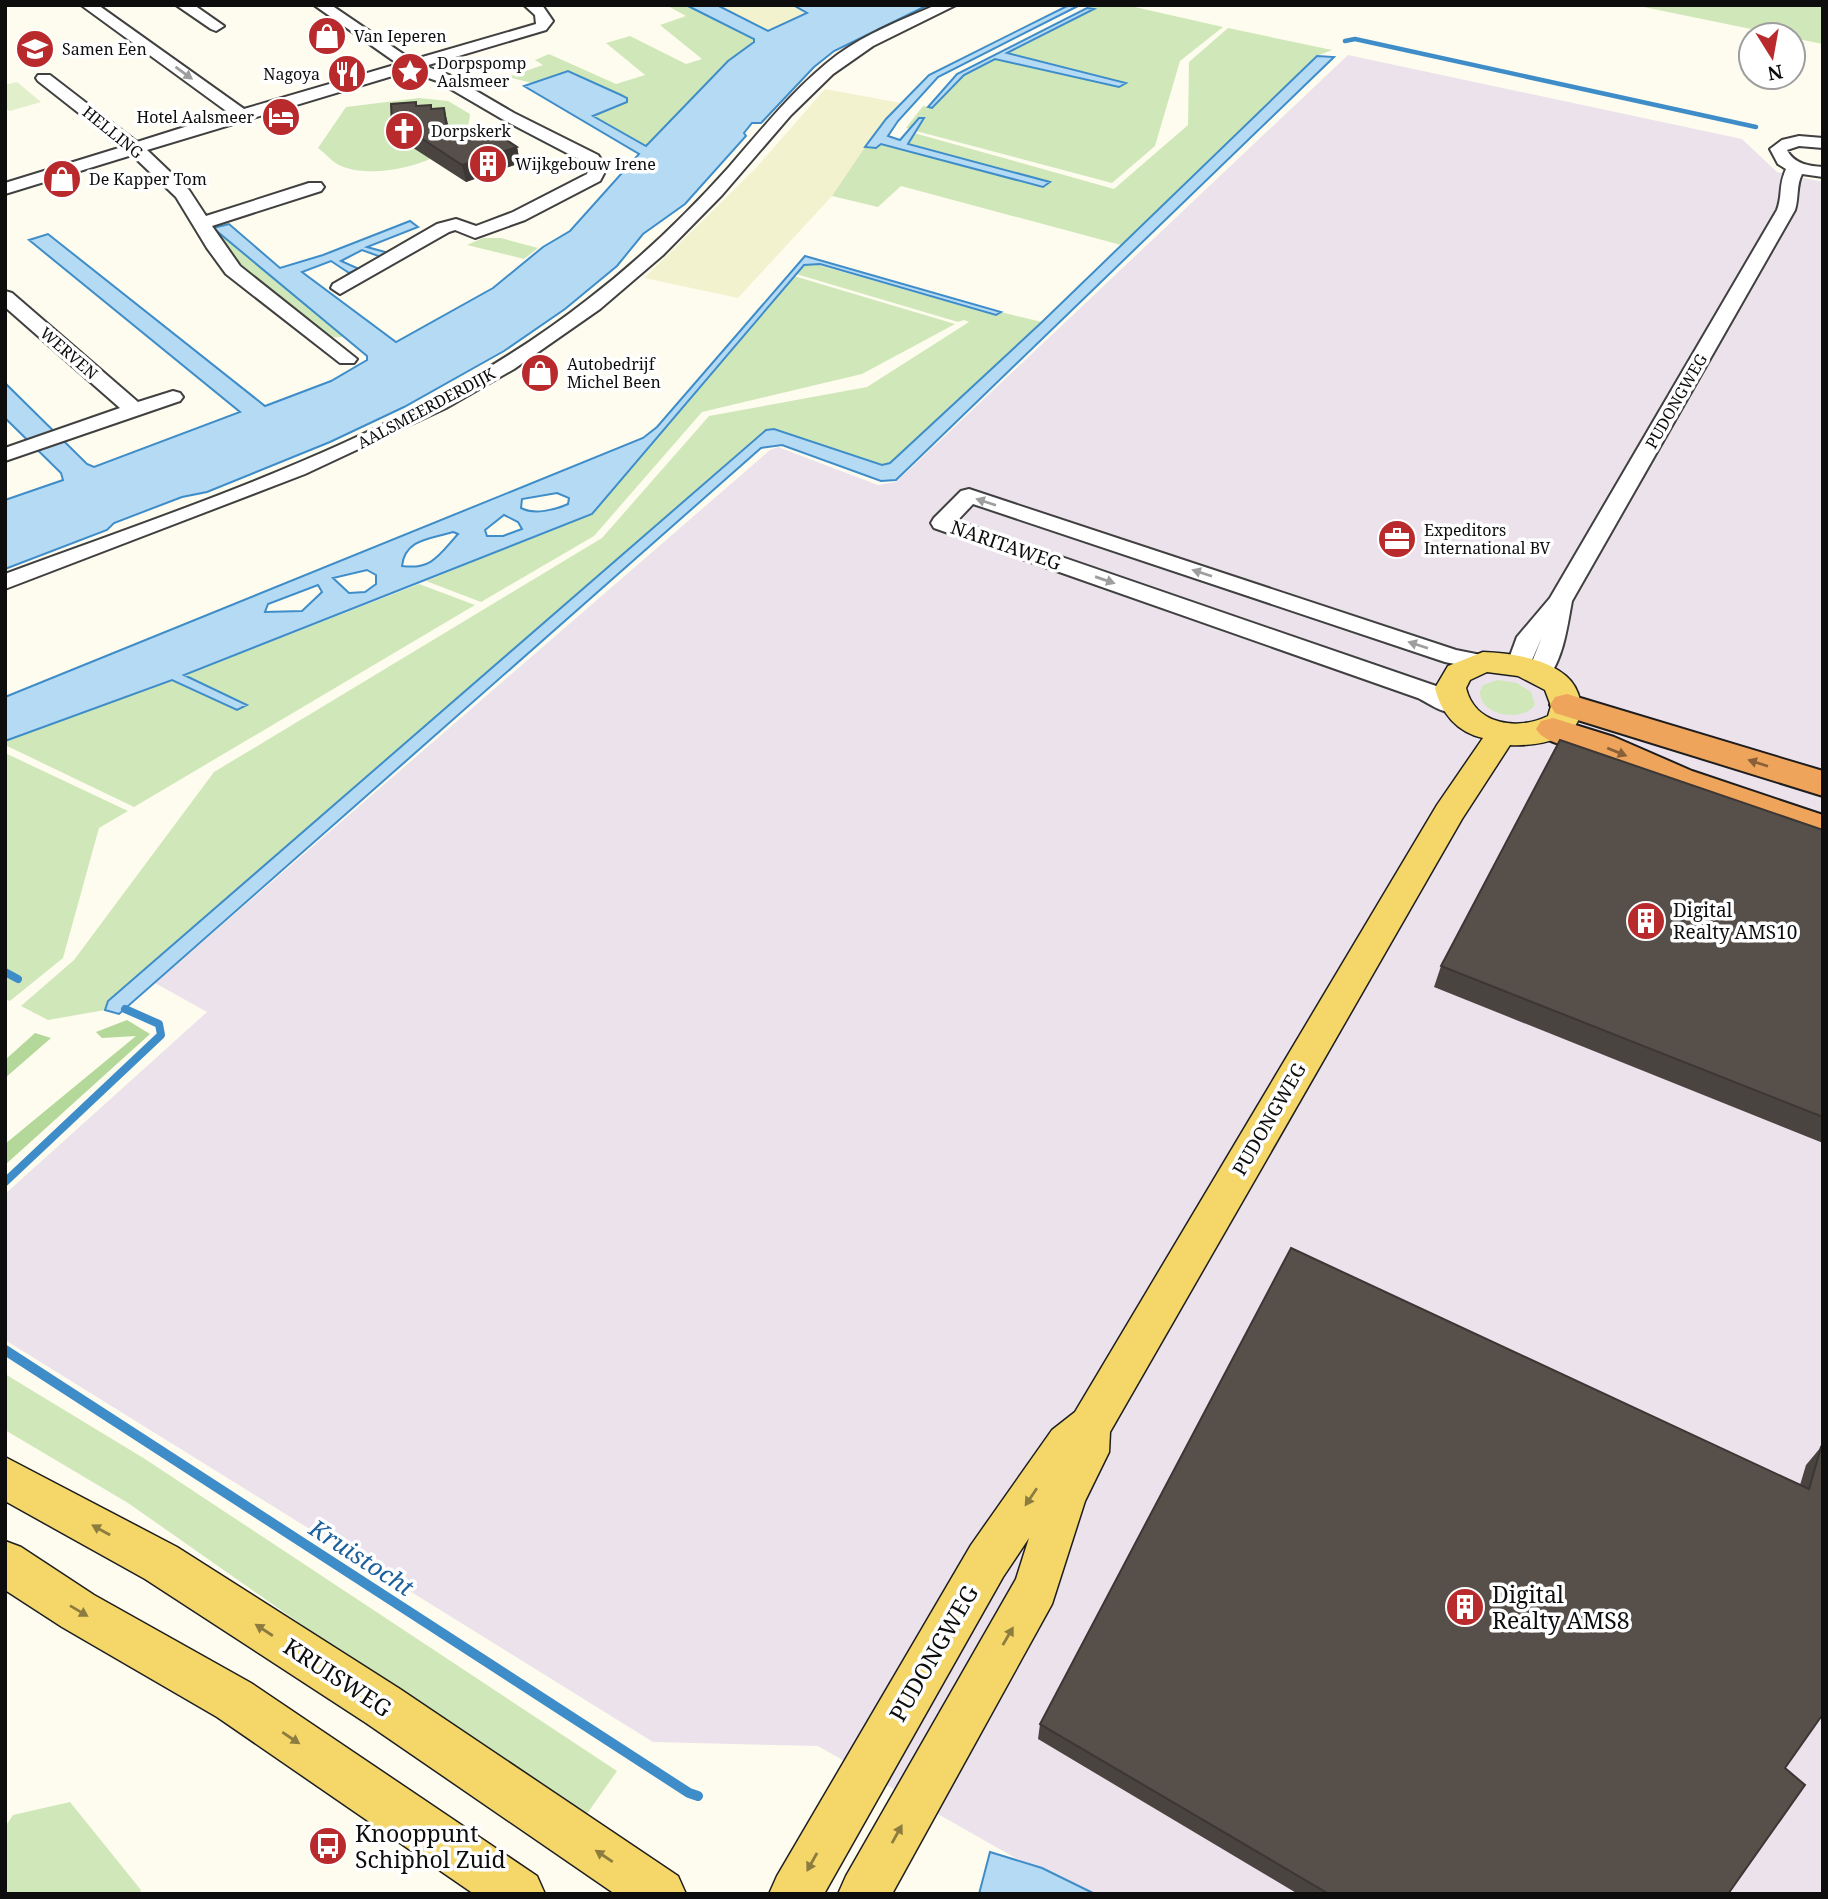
<svg xmlns="http://www.w3.org/2000/svg" width="1828" height="1899" font-family="'Noto Serif',serif">
<rect width="100%" height="100%" fill="#fefcee"/>
<path fill="#ebe2ec" d="M 1348,55 L 1742,139 L 1777,172 L 1823,182 L 1823,1894 L 1079,1894 L 818,1746 L 653,1742 L 5,1340 L 5,1194 L 207,1012 L 155,983 L 770,450 L 778,447 L 878,485 L 896,482 Z"/>
<path fill="#f3f2cf" d="M 717,5 L 793,5 L 808,13 L 768,31 Z
M 825,89 L 901,103 L 865,147 L 832,196 L 738,298 L 644,278 L 755,169 Z"/>
<path fill="#d0e8b9" d="M 666,5 L 686,5 L 754,39 L 754,42 L 728,61 L 646,146 L 593,116 L 568,71 L 532,83 L 508,77 L 543,65 L 535,60 L 549,54 L 616,84 L 645,75 L 606,43 L 630,36 L 686,64 L 702,59 L 660,25 L 686,16 Z
M 1091,5 L 1126,5 L 1223,27 L 1180,61 L 1155,146 L 1112,183 L 916,131 L 924,119 L 918,119 L 910,129 L 906,128 L 923,106 L 932,108 L 964,75 L 995,59 L 1119,87 L 1125,83 L 1006,53 L 1092,10 L 1087,8 Z
M 1634,5 L 1823,5 L 1823,44 L 1793,38 L 1793,35 L 1780,35 Z
M 1228,28 L 1332,50 L 1317,56 L 1121,245 L 901,186 L 878,207 L 832,196 L 865,147 L 876,148 L 881,144 L 1042,187 L 1049,182 L 907,143 L 914,133 L 1114,189 L 1188,125 L 1189,62 Z
M 419,98 L 448,101 L 470,114 C 469,161 374,183 339,165 C 332,162 325,153 318,148 L 346,107 Z
M 227,221 L 229,224 L 214,229 L 343,337 L 323,338 L 225,254 L 210,225 Z
M 483,238 L 501,238 L 538,248 L 524,259 L 467,245 Z
M 811,263 L 995,315 L 1001,312 L 1042,322 L 890,463 L 882,465 L 774,429 L 766,430 L 108,1001 L 105,1010 L 48,1020 L 21,1006 L 74,960 L 214,772 L 602,538 L 709,416 L 867,387 L 969,322 L 964,320 L 958,322 L 796,274 L 804,265 Z
M 794,276 L 955,324 L 862,374 L 702,412 L 594,536 L 481,602 L 426,581 L 592,514 Z
M 419,584 L 475,605 L 134,807 L 5,745 L 5,741 L 172,680 L 238,710 L 183,676 Z
M 1498,680 L 1517,683 L 1531,692 L 1535,705 C 1522,723 1479,716 1480,691 L 1483,685 Z
M 5,753 L 128,811 L 99,828 L 63,958 L 10,1001 L 5,999 Z
M 5,1374 L 145,1459 L 617,1771 L 582,1821 L 128,1503 L 5,1430 Z
M 70,1802 L 141,1890 L 139,1894 L 5,1894 L 5,1827 L 13,1815 Z"/>
<path fill="#b3d899" d="M 127,1020 L 150,1034 L 5,1165 L 5,1144 L 136,1036 L 102,1038 L 96,1032 Z
M 35,1033 L 51,1038 L 5,1078 L 5,1060 Z"/>
<path fill="#e1efcb" d="M 17,82 L 41,102 L 10,111 L 5,108 L 5,85 Z"/>
<path fill="#b5daf4" stroke="#3e8dc9" stroke-width="2" fill-rule="evenodd" d="M 686,5 L 717,5 L 768,31 L 807,13 L 793,5 L 928,5 L 834,51 L 814,67 L 761,123 L 752,123 L 744,133 L 746,136 L 685,204 L 643,234 L 617,266 L 565,309 L 504,351 L 404,407 L 330,442 L 207,492 L 182,497 L 114,523 L 107,530 L 5,569 L 5,500 L 63,480 L 61,473 L 5,418 L 5,383 L 87,464 L 94,467 L 240,412 L 29,240 L 48,234 L 265,406 L 331,381 L 367,360 L 367,356 L 213,228 L 229,224 L 280,268 L 323,255 L 410,221 L 418,227 L 367,247 L 389,253 L 381,257 L 362,250 L 341,261 L 359,269 L 349,273 L 331,261 L 302,272 L 396,342 L 493,288 L 543,247 L 570,231 L 639,154 L 524,86 L 568,71 L 621,95 L 627,98 L 627,102 L 593,116 L 646,146 L 728,61 L 754,42 L 754,39 Z
M 1069,5 L 1080,5 L 938,77 L 898,121 L 888,136 L 900,140 L 919,118 L 924,118 L 908,144 L 1050,182 L 1043,187 L 881,144 L 876,148 L 865,147 L 886,119 L 929,75 Z
M 1087,8 L 1094,9 L 1007,53 L 1126,83 L 1119,87 L 995,59 L 964,75 L 932,108 L 928,107 L 957,74 Z
M 1317,56 L 1334,57 L 896,480 L 881,481 L 782,445 L 761,448 L 119,1014 L 105,1010 L 108,1001 L 766,430 L 774,429 L 882,465 L 890,463 L 1042,322 Z
M 805,256 L 1001,312 L 996,315 L 820,264 L 804,265 L 592,514 L 184,675 L 247,705 L 237,710 L 172,680 L 5,741 L 5,697 L 643,438 L 657,427 ZM 557,493 L 569,498 L 568,504 C 555,510 534,515 521,508 L 522,499 ZM 504,515 L 518,522 L 522,529 L 503,536 L 487,536 L 485,530 ZM 453,532 L 458,534 C 439,555 432,570 402,566 C 405,539 430,539 453,532 ZM 367,570 L 376,575 L 376,584 L 365,592 L 349,593 L 333,578 ZM 318,585 L 322,592 L 302,611 L 265,612 L 268,604 Z
M 990,1852 L 1042,1868 L 1095,1894 L 979,1894 Z"/>
<g fill="none" stroke-linecap="round" stroke-linejoin="round">
<path stroke="#3e8dc9" stroke-width="4.5" d="M 1345,41 L 1355,39 L 1756,127"/>
<path stroke="#3e8dc9" stroke-width="8" d="M 5,972 L 18,979
M 5,1182 L 161,1035 L 159,1024 L 125,1009"/>
<path stroke="#3e8dc9" stroke-width="10" d="M 5,1350 L 689,1793 L 698,1796"/>
<defs>
<path id="minor" d="M 81,5 L 98,5 L 244,109 L 398,64 L 314,5 L 331,5 L 412,60 L 536,24 L 535,15 L 524,5 L 542,5 L 553,21 L 546,30 L 425,66 L 449,75 L 514,113 L 598,155 L 607,168 L 600,181 L 525,220 L 475,238 L 455,230 L 449,232 L 340,294 L 331,288 L 333,284 L 437,224 L 456,219 L 476,226 L 513,212 L 587,174 L 589,168 L 586,163 L 502,119 L 437,81 L 409,71 L 147,150 L 189,190 L 206,216 L 309,183 L 321,183 L 324,187 L 321,191 L 212,226 L 240,266 L 357,359 L 354,363 L 340,363 L 226,274 L 207,248 L 176,197 L 132,155 L 5,194 L 5,183 L 122,147 L 38,81 L 36,78 L 38,75 L 50,75 L 137,142 L 229,113 Z
M 176,5 L 194,5 L 224,26 L 216,31 L 211,29 Z
M 936,5 L 956,5 L 873,46 L 833,74 L 791,115 L 722,195 L 663,255 L 600,309 L 514,369 L 446,408 L 305,474 L 5,589 L 5,574 C 205,500 417,433 587,300 C 638,261 686,215 729,167 C 763,128 795,87 837,55 C 867,33 902,20 936,5 Z
M 1799,136 L 1823,138 L 1823,148 L 1799,146 L 1787,150 C 1794,164 1809,166 1823,167 L 1823,177 L 1802,174 C 1796,186 1799,197 1795,210 L 1572,601 C 1567,628 1564,654 1549,677 L 1540,680 L 1531,677 L 1528,672 L 1542,637 L 1528,669 L 1519,672 L 1510,669 L 1507,664 L 1517,637 L 1550,598 L 1777,210 C 1783,194 1778,187 1786,169 L 1778,164 L 1770,149 L 1782,140 Z
M 5,291 L 12,293 L 138,402 L 173,391 L 180,393 L 183,397 L 180,401 L 5,461 L 5,448 L 120,408 L 5,307 Z
M 969,489 L 1456,650 L 1491,657 L 1495,662 L 1491,667 L 1483,670 L 1445,662 L 973,504 L 957,521 L 1436,686 L 1462,700 L 1465,706 L 1462,712 C 1445,716 1432,705 1418,698 L 934,528 L 931,523 L 934,518 L 961,491 Z"/>
<path id="major" d="M 1483,652 C 1509,653 1545,658 1566,676 C 1580,688 1588,714 1572,729 C 1557,743 1529,746 1510,745 L 1462,819 L 1110,1432 L 1109,1452 L 1085,1501 L 1052,1604 L 892,1894 L 838,1894 L 846,1876 L 1016,1579 L 1029,1538 L 1003,1577 L 824,1894 L 769,1894 L 777,1876 L 971,1545 L 1052,1430 L 1075,1412 L 1437,805 L 1483,738 C 1457,732 1441,713 1435,688 L 1448,666 ZM 1487,672 L 1518,676 L 1545,690 L 1551,706 L 1548,716 C 1518,731 1475,725 1466,688 L 1470,680 Z
M 5,1457 L 177,1547 L 400,1689 L 678,1876 L 686,1894 L 615,1894 L 366,1723 L 145,1579 L 5,1501 Z
M 5,1541 L 21,1547 L 94,1595 L 251,1683 L 537,1876 L 545,1894 L 474,1894 L 217,1717 L 62,1627 L 5,1590 Z"/>
<path id="highway" d="M 1567,694 L 1823,771 L 1823,796 L 1555,713 L 1550,705 L 1555,697 Z
M 1553,718 L 1614,737 L 1692,771 L 1823,815 L 1823,841 C 1744,818 1668,786 1593,754 C 1575,747 1546,745 1536,729 L 1541,721 Z"/>
</defs>
<use href="#minor" stroke="#404040" stroke-width="4"/>
<use href="#major" stroke="#1e1e1e" stroke-width="3"/>
<use href="#highway" stroke="#1e1e1e" stroke-width="4"/>
<use href="#minor" fill="#fff" fill-rule="evenodd"/>
<use href="#major" fill="#f4d669" fill-rule="evenodd"/>
<use href="#highway" fill="#efa45c" fill-rule="evenodd"/>
</g>
<path fill="#4a4440" d="M 417,106 L 431,109 L 448,124 L 449,137 L 517,147 L 520,163 L 466,182 L 407,144 L 396,145 L 392,128 Z
M 1823,830 L 1823,1143 L 1434,987 L 1441,966 Z
M 1821,1447 L 1785,1768 L 1728,1894 L 1298,1894 L 1038,1739 L 1040,1724 L 1800,1485 L 1806,1465 Z"/>
<path fill="#3c3734" d="M 444,108 L 448,124 L 451,154 L 448,137 Z
M 404,127 L 407,144 L 396,145 L 392,128 Z
M 517,147 L 520,163 L 466,182 L 462,165 Z"/>
<path fill="#564f4a" stroke="#3c3734" stroke-width="2" d="M 416,102 L 416,106 L 431,105 L 431,109 L 444,108 L 448,137 L 479,127 L 487,127 L 517,147 L 462,165 L 404,127 L 392,128 L 391,104 Z
M 1560,740 L 1823,830 L 1823,1117 L 1441,966 Z
M 1291,1248 L 1809,1489 L 1821,1447 L 1823,1448 L 1823,1714 L 1785,1768 L 1805,1785 L 1728,1894 L 1329,1894 L 1040,1724 Z"/>
<defs><path id="oneway-solid" d="M-6-.8H1V-3.2L6.5 0L1 3.2V.8H-6Z" transform="scale(1.75)"/></defs>
<g fill="#9e9e9e">
<use href="#oneway-solid" transform="translate(184 73) rotate(36)"/>
<use href="#oneway-solid" transform="translate(986 502) rotate(-162)"/>
<use href="#oneway-solid" transform="translate(1202 573) rotate(-162)"/>
<use href="#oneway-solid" transform="translate(1105 580) rotate(19)"/>
<use href="#oneway-solid" transform="translate(1418 645) rotate(-162)"/>
</g>
<g fill="#896038">
<use href="#oneway-solid" transform="translate(1617 752) rotate(22)"/>
<use href="#oneway-solid" transform="translate(1758 763) rotate(-162)"/>
</g>
<g fill="#8c7c40">
<use href="#oneway-solid" transform="translate(1031 1497) rotate(124)"/>
<use href="#oneway-solid" transform="translate(101 1530) rotate(-151)"/>
<use href="#oneway-solid" transform="translate(79 1611) rotate(31)"/>
<use href="#oneway-solid" transform="translate(264 1630) rotate(-147)"/>
<use href="#oneway-solid" transform="translate(1008 1636) rotate(-60)"/>
<use href="#oneway-solid" transform="translate(291 1738) rotate(34)"/>
<use href="#oneway-solid" transform="translate(897 1834) rotate(-61)"/>
<use href="#oneway-solid" transform="translate(604 1856) rotate(-146)"/>
<use href="#oneway-solid" transform="translate(812 1862) rotate(119)"/>
</g>
<defs>
<symbol id="shop-disc" viewBox="-11 -11 22 22"><circle r="9.5" fill="#b92a2c" stroke="#fff"/><path d="M-5-2.5h2.3a2.7 3.5 0 0 1 5.4 0H5L5.5 6h-11ZM-1.5-2.5h3a1.5 2.3 0 0 0-3 0Z" fill="#fff"/></symbol>
<symbol id="school-disc" viewBox="-11 -11 22 22"><circle r="9.5" fill="#b92a2c" stroke="#fff"/><path d="M0-5L7-2L0 1L-7-2ZM-4 1L0 2.5L4 1V4Q0 6-4 4Z" fill="#fff"/></symbol>
<symbol id="sight-disc" viewBox="-11 -11 22 22"><circle r="9.5" fill="#b92a2c" stroke="#fff"/><path d="M0-6L1.8-2.2L6-1.7L2.9 1.2L3.7 5.4L0 3.3L-3.7 5.4L-2.9 1.2L-6-1.7L-1.8-2.2Z" fill="#fff"/></symbol>
<symbol id="restaurant-disc" viewBox="-11 -11 22 22"><circle r="9.5" fill="#b92a2c" stroke="#fff"/><path d="M-5-6h1v4h1v-4h1v4h1v-4h1v5L-1.5 .5V6h-2V.5L-5-1ZM5-6V6H3V1.5H1.5Q1.5-4 5-6Z" fill="#fff"/></symbol>
<symbol id="hotel-disc" viewBox="-11 -11 22 22"><circle r="9.5" fill="#b92a2c" stroke="#fff"/><path d="M-6-4.5h1.5V1H6V5H4.5V3h-9V5H-6ZM-4 0a1.8 1.8 0 1 1 3.6 0ZM.5 0V-2.5h3Q6-2.5 6 0Z" fill="#fff"/></symbol>
<symbol id="church-disc" viewBox="-11 -11 22 22"><circle r="9.5" fill="#b92a2c" stroke="#fff"/><path d="M-1.2-6h2.4v3.5h3.3v2.4h-3.3V6h-2.4V-.1h-3.3v-2.4h3.3Z" fill="#fff"/></symbol>
<symbol id="building-disc" viewBox="-11 -11 22 22"><circle r="9.5" fill="#b92a2c" stroke="#fff"/><path d="M-4-6H4V6H1V3H-1V6H-4ZM-2.5-4.3h1.7v1.8h-1.7ZM.8-4.3h1.7v1.8H.8ZM-2.5-1h1.7V.8h-1.7ZM.8-1h1.7V.8H.8Z" fill="#fff"/></symbol>
<symbol id="office-disc" viewBox="-11 -11 22 22"><circle r="9.5" fill="#b92a2c" stroke="#fff"/><path d="M-6-3h4V-5.5h4V-3h4V5H-6ZM-1-4.5V-3h2v-1.5ZM-6 0V1H6V0Z" fill="#fff"/></symbol>
<symbol id="bus-disc" viewBox="-11 -11 22 22"><circle r="9.5" fill="#b92a2c" stroke="#fff"/><path d="M-5-6H5V4H4V6H2V4H-2V6H-4V4H-5ZM-3.5-4V0h7V-4ZM-3.5 1.2v1.5H-2V1.2ZM2 1.2v1.5H3.5V1.2Z" fill="#fff"/></symbol>
</defs>
<g fill-rule="evenodd">
<use href="#shop-disc" x="305" y="14" width="44" height="44"/>
<use href="#school-disc" x="13" y="27" width="44" height="44"/>
<use href="#sight-disc" x="388" y="50" width="44" height="44"/>
<use href="#restaurant-disc" x="325" y="52" width="44" height="44"/>
<use href="#hotel-disc" x="259" y="95" width="44" height="44"/>
<use href="#church-disc" x="382" y="109" width="44" height="44"/>
<use href="#building-disc" x="466" y="142" width="44" height="44"/>
<use href="#shop-disc" x="40" y="157" width="44" height="44"/>
<use href="#shop-disc" x="518" y="351" width="44" height="44"/>
<use href="#office-disc" x="1375" y="517" width="44" height="44"/>
<use href="#building-disc" x="1624" y="899" width="44" height="44"/>
<use href="#building-disc" x="1443" y="1585" width="44" height="44"/>
<use href="#bus-disc" x="306" y="1824" width="44" height="44"/>
</g>
<g text-anchor="middle" dominant-baseline="central" stroke-width="7" stroke-linejoin="round" paint-order="stroke">
<g font-size="16" fill="#0d0d0d" stroke="#fff" text-anchor="start">
<text x="354" y="36">Van Ieperen</text>
<text x="62" y="49">Samen Een</text>
<text x="437" y="63">Dorpspomp<tspan x="437" dy="18">Aalsmeer</tspan></text>
<text x="320" y="74" text-anchor="end">Nagoya</text>
<text x="254" y="117" text-anchor="end">Hotel Aalsmeer</text>
<text x="431" y="131">Dorpskerk</text>
<text x="515" y="164">Wijkgebouw Irene</text>
<text x="89" y="179">De Kapper Tom</text>
<text x="567" y="364">Autobedrijf<tspan x="567" dy="18">Michel Been</tspan></text>
<text x="1424" y="530">Expeditors<tspan x="1424" dy="18">International BV</tspan></text>
</g>
<g font-size="16" fill="#0d0d0d" stroke="#fff">
<text transform="translate(113 132) rotate(39)">HELLING</text>
<text transform="translate(69 353) rotate(41)">WERVEN</text>
<text transform="translate(1676 401) rotate(-60)">PUDONGWEG</text>
<text transform="translate(426 408) rotate(-28)">AALSMEERDERDIJK</text>
</g>
<g font-size="19" fill="#0d0d0d" stroke="#fff">
<text transform="translate(1006 545) rotate(19)">NARITAWEG</text>
<text transform="translate(1269 1119) rotate(-60)">PUDONGWEG</text>
</g>
<g font-size="19" fill="#0d0d0d" stroke="#fff" text-anchor="start">
<text x="1673" y="910">Digital<tspan x="1673" dy="22">Realty AMS10</tspan></text>
</g>
<g font-size="23" fill="#0d0d0d" stroke="#fff" text-anchor="start">
<text x="1492" y="1594">Digital<tspan x="1492" dy="26">Realty AMS8</tspan></text>
<text x="355" y="1833">Knooppunt<tspan x="355" dy="26">Schiphol Zuid</tspan></text>
</g>
<g font-size="23" fill="#0d0d0d" stroke="#fff">
<text transform="translate(933 1653) rotate(-60)">PUDONGWEG</text>
<text transform="translate(338 1677) rotate(33)">KRUISWEG</text>
</g>
<g font-size="24" font-style="italic" fill="#1b5f9b" stroke="#fff">
<text transform="translate(362 1557) rotate(33)">Kruistocht</text>
</g>
</g>
<rect width="1828" height="1899" fill="none" stroke="#0d0d0d" stroke-width="14"/>
<g transform="translate(1772 56) rotate(169)"><circle r="33" fill="#ffffff" stroke="#9e9e9e" stroke-width="2"/>
<path d="M0-5L12 26L0 18L-12 26Z" fill="#b92a2c"/>
<text y="-10" font-size="19" font-weight="bold" text-anchor="middle" fill="#0d0d0d">N</text>
</g>
</svg>
